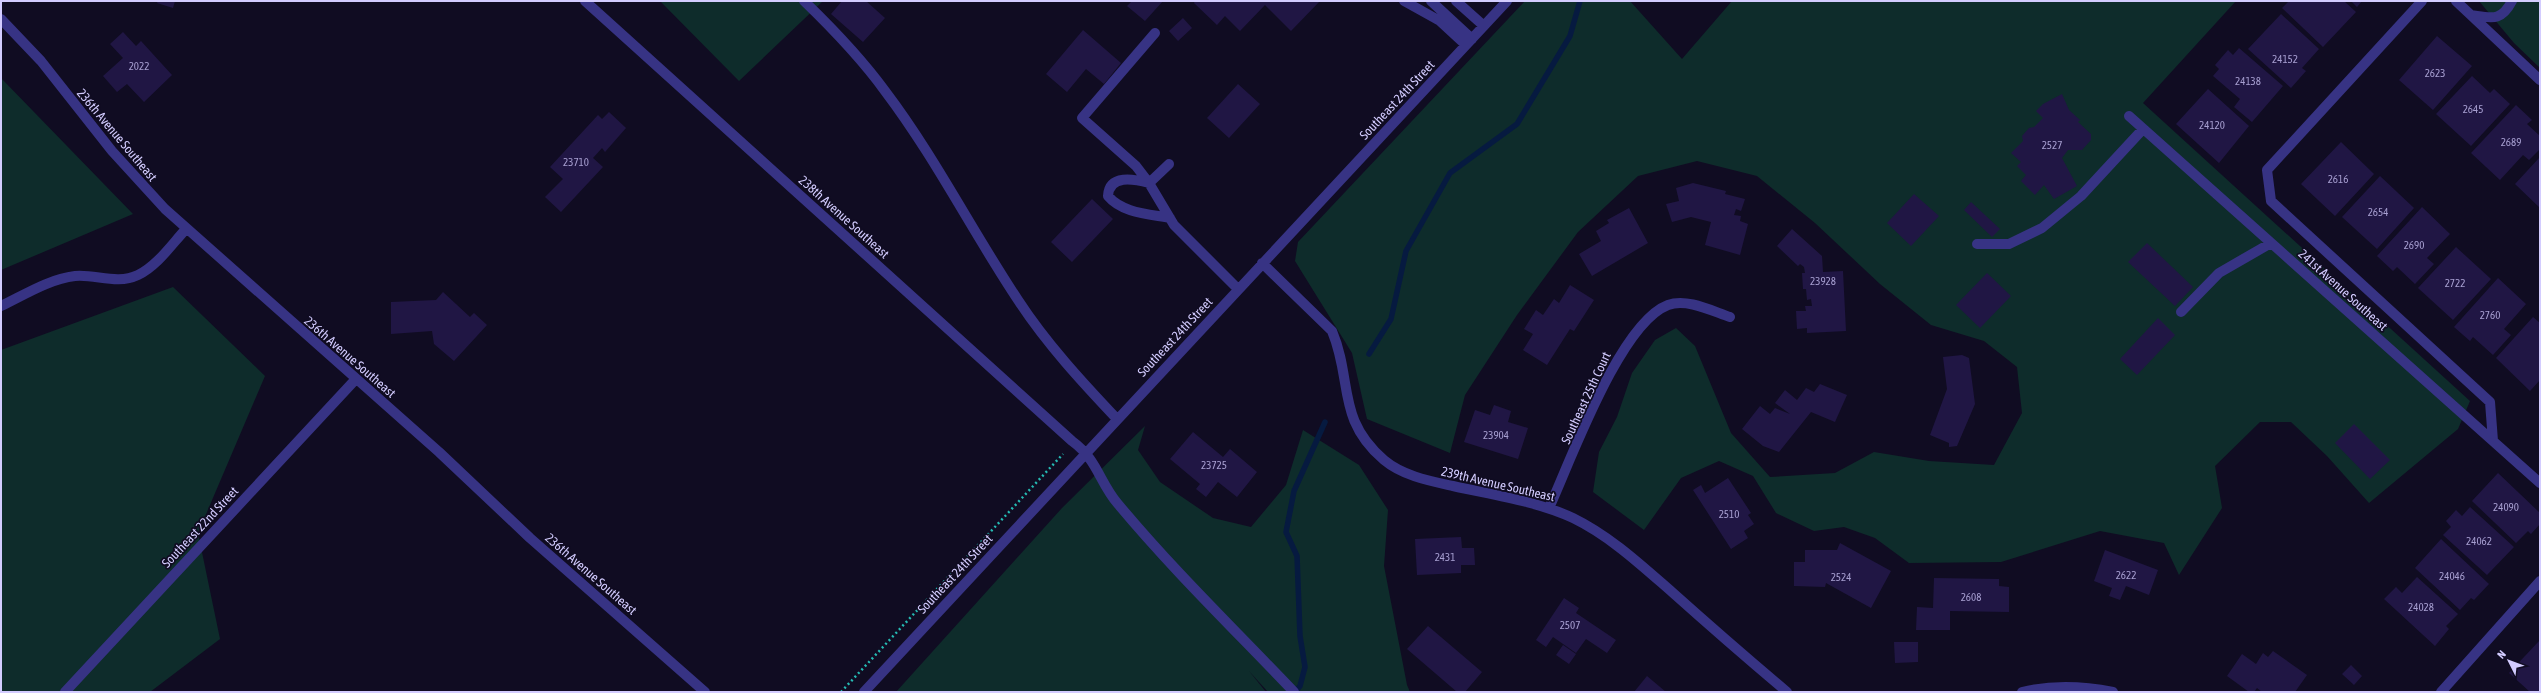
<svg xmlns="http://www.w3.org/2000/svg" width="2541" height="693" font-family="'Asap Condensed',sans-serif">
<rect width="100%" height="100%" fill="#100c22"/>
<path fill="#0e2c2b" d="M 660,1 L 823,1 L 739,81 Z
M 1525,1 L 1630,1 L 1682,59 L 1732,1 L 2236,1 L 2143,103 L 2470,401 L 2458,429 L 2369,503 L 2327,456 L 2291,422 L 2260,422 L 2215,466 L 2222,508 L 2179,575 L 2164,543 L 2100,531 L 2001,562 L 1909,563 L 1875,538 L 1844,527 L 1814,531 L 1776,513 L 1753,476 L 1719,461 L 1681,478 L 1644,530 L 1593,492 L 1599,452 L 1617,417 L 1632,373 L 1655,340 L 1676,328 L 1695,346 L 1731,433 L 1770,477 L 1835,473 L 1874,452 L 1929,461 L 1994,465 L 2022,413 L 2017,367 L 1984,341 L 1931,325 L 1880,284 L 1815,223 L 1757,176 L 1697,161 L 1638,176 L 1578,232 L 1517,315 L 1465,395 L 1450,453 L 1367,419 L 1352,353 L 1295,261 L 1298,242 Z
M 2479,1 L 2540,1 L 2540,68 L 2514,43 Z
M 1,78 L 133,214 L 1,270 Z
M 173,287 L 265,376 L 198,533 L 220,639 L 150,692 L 1,692 L 1,350 Z
M 1145,426 L 1138,450 L 1160,482 L 1213,518 L 1251,527 L 1286,485 L 1303,430 L 1359,465 L 1388,510 L 1384,566 L 1407,685 L 1410,692 L 1268,692 L 1249,671 L 1266,692 L 896,692 L 1062,508 Z"/>
<g fill="none" stroke-linecap="round" stroke-linejoin="round">
<path stroke="#061a40" stroke-width="5.5" d="M 1369,354 L 1391,319 L 1406,251 L 1450,173 L 1517,124 L 1570,36 L 1580,1
M 1295,692 L 1300,686 L 1305,667 L 1300,636 L 1297,556 L 1286,532 L 1294,491 L 1325,422"/>
</g>
<path fill="#201644" d="M 158,1 L 175,1 L 173,8 L 157,3 Z
M 842,1 L 866,1 L 885,18 L 863,42 L 831,14 Z
M 1132,1 L 1163,1 L 1145,21 L 1127,6 Z
M 1195,1 L 1320,1 L 1291,31 L 1265,5 L 1240,31 L 1225,16 L 1217,25 L 1194,3 Z
M 2289,1 L 2344,1 L 2356,12 L 2323,47 L 2282,8 Z
M 2351,1 L 2362,1 L 2357,7 Z
M 2281,14 L 2319,49 L 2302,68 L 2306,71 L 2291,88 L 2248,49 Z
M 1183,18 L 1192,28 L 1178,41 L 1169,31 Z
M 1083,30 L 1121,63 L 1104,84 L 1086,69 L 1067,92 L 1046,74 Z
M 123,32 L 136,46 L 141,41 L 172,75 L 144,102 L 127,84 L 117,92 L 103,76 L 123,58 L 110,44 Z
M 2437,36 L 2472,66 L 2433,110 L 2399,80 Z
M 2239,48 L 2283,86 L 2252,122 L 2234,107 L 2240,99 L 2213,76 L 2219,69 L 2215,65 L 2228,50 L 2233,55 Z
M 2472,76 L 2490,93 L 2494,89 L 2510,104 L 2471,146 L 2436,114 Z
M 1238,84 L 1260,104 L 1229,138 L 1207,118 Z
M 2208,89 L 2249,126 L 2219,163 L 2176,124 Z
M 2062,94 L 2069,110 L 2080,120 L 2078,122 L 2091,134 L 2091,140 L 2082,150 L 2068,150 L 2062,158 L 2077,186 L 2054,199 L 2044,185 L 2035,195 L 2021,181 L 2026,175 L 2017,166 L 2021,162 L 2011,153 L 2023,141 L 2022,136 L 2029,128 L 2034,127 L 2043,118 L 2036,111 L 2043,104 Z
M 2516,105 L 2532,120 L 2527,124 L 2540,136 L 2540,149 L 2529,160 L 2523,155 L 2500,180 L 2471,153 Z
M 609,112 L 626,128 L 605,152 L 602,148 L 593,158 L 603,167 L 561,212 L 545,197 L 563,179 L 550,167 L 598,115 L 602,119 Z
M 2341,142 L 2374,174 L 2335,216 L 2301,184 Z
M 2540,157 L 2540,208 L 2515,184 Z
M 2380,176 L 2414,208 L 2377,249 L 2342,217 Z
M 1693,183 L 1726,191 L 1725,194 L 1745,199 L 1741,211 L 1736,209 L 1734,215 L 1741,216 L 1740,221 L 1748,224 L 1740,255 L 1705,245 L 1711,222 L 1691,217 L 1672,222 L 1666,204 L 1679,201 L 1676,188 Z
M 1914,194 L 1939,216 L 1911,246 L 1887,223 Z
M 1092,199 L 1113,219 L 1072,262 L 1051,242 Z
M 1971,202 L 2000,229 L 1992,237 L 1964,210 Z
M 2422,207 L 2450,234 L 2427,258 L 2434,264 L 2415,284 L 2397,267 L 2393,271 L 2377,256 Z
M 1629,208 L 1648,243 L 1592,276 L 1579,254 L 1601,241 L 1596,231 L 1609,223 L 1607,220 Z
M 1792,229 L 1822,256 L 1823,272 L 1843,271 L 1846,331 L 1807,333 L 1807,328 L 1797,329 L 1796,311 L 1806,311 L 1805,306 L 1812,306 L 1811,299 L 1807,300 L 1806,289 L 1803,289 L 1802,273 L 1805,273 L 1804,267 L 1800,264 L 1798,266 L 1777,246 Z
M 2147,243 L 2193,287 L 2175,306 L 2128,262 Z
M 2456,247 L 2491,279 L 2453,320 L 2418,288 Z
M 1987,273 L 2011,296 L 1980,328 L 1956,305 Z
M 2498,278 L 2526,304 L 2504,329 L 2511,335 L 2493,355 L 2473,337 L 2470,341 L 2454,327 Z
M 1570,285 L 1594,300 L 1574,331 L 1570,329 L 1547,365 L 1523,350 L 1533,334 L 1524,329 L 1536,310 L 1543,315 L 1554,299 L 1559,303 Z
M 443,292 L 470,317 L 474,313 L 487,325 L 454,361 L 434,344 L 432,331 L 391,334 L 391,302 L 436,300 Z
M 2533,317 L 2540,323 L 2540,380 L 2530,391 L 2496,358 Z
M 2158,318 L 2175,335 L 2137,375 L 2120,359 Z
M 1962,355 L 1969,358 L 1975,404 L 1957,446 L 1949,447 L 1949,443 L 1930,435 L 1947,389 L 1943,357 Z
M 1820,384 L 1847,395 L 1835,422 L 1811,412 L 1779,452 L 1763,446 L 1742,429 L 1760,406 L 1770,414 L 1775,408 L 1790,414 L 1775,403 L 1785,390 L 1797,400 L 1806,388 L 1814,392 Z
M 1494,405 L 1511,411 L 1508,422 L 1528,428 L 1518,459 L 1464,442 L 1475,410 L 1490,415 Z
M 2354,424 L 2390,460 L 2370,479 L 2335,443 Z
M 1193,432 L 1223,457 L 1230,449 L 1257,472 L 1237,497 L 1218,482 L 1206,497 L 1196,489 L 1200,484 L 1170,459 Z
M 2498,473 L 2540,513 L 2540,524 L 2531,534 L 2528,531 L 2516,543 L 2472,501 Z
M 1728,478 L 1751,513 L 1748,515 L 1754,524 L 1744,531 L 1748,538 L 1731,549 L 1693,490 L 1701,485 L 1705,493 Z
M 2470,507 L 2514,547 L 2487,575 L 2443,535 L 2451,527 L 2446,521 L 2456,510 L 2462,516 Z
M 1461,537 L 1462,548 L 1474,548 L 1475,565 L 1461,565 L 1461,573 L 1417,575 L 1415,539 Z
M 2441,539 L 2489,584 L 2474,600 L 2471,598 L 2460,610 L 2415,568 Z
M 1840,543 L 1891,571 L 1871,608 L 1826,583 L 1825,587 L 1794,586 L 1794,562 L 1805,562 L 1805,550 L 1837,550 Z
M 2105,550 L 2158,570 L 2149,595 L 2126,586 L 2120,600 L 2109,596 L 2112,588 L 2094,581 Z
M 2417,577 L 2458,614 L 2446,626 L 2449,629 L 2435,646 L 2384,599 L 2396,587 L 2402,593 Z
M 1934,578 L 1999,579 L 1999,586 L 2009,587 L 2009,612 L 1950,611 L 1950,630 L 1916,630 L 1917,607 L 1933,608 Z
M 1564,598 L 1579,608 L 1576,613 L 1616,640 L 1607,653 L 1586,639 L 1576,653 L 1553,637 L 1546,647 L 1536,640 Z
M 1428,626 L 1482,672 L 1465,692 L 1457,692 L 1407,649 Z
M 2540,640 L 2540,692 L 2530,692 L 2509,673 Z
M 1894,642 L 1918,642 L 1918,662 L 1895,663 Z
M 1563,645 L 1576,654 L 1569,664 L 1556,655 Z
M 2273,651 L 2307,675 L 2295,692 L 2262,692 L 2257,688 L 2254,692 L 2249,692 L 2227,676 L 2242,654 L 2256,664 L 2263,653 L 2268,657 Z
M 2351,665 L 2362,676 L 2354,685 L 2342,674 Z
M 1647,676 L 1666,692 L 1634,692 Z"/>
<g fill="none" stroke-linecap="round" stroke-linejoin="round">
<path stroke="#25bab3" stroke-width="2.5" stroke-dasharray="2 3" stroke-linecap="butt" d="M 841,692 L 1063,454"/>
<path stroke="#373384" stroke-width="10" d="M 585,1 L 1072,441 C 1098,460 1099,482 1118,504 C 1173,570 1235,630 1294,692
M 804,1 C 833,29 861,58 885,91 C 935,157 972,231 1018,300 C 1046,343 1082,382 1117,419
M 1404,1 L 1440,21 L 1466,45
M 1431,1 L 1472,39
M 1456,1 L 1484,26
M 2422,1 L 2267,170 L 2271,201 L 2490,402 L 2493,441
M 2456,1 L 2540,80
M 2471,15 C 2492,18 2501,22 2512,1
M 1,19 L 41,61 L 112,151 L 165,209 L 439,452 L 530,538 L 705,692
M 1155,33 L 1082,118 L 1136,166 L 1149,183 L 1174,225 L 1238,289
M 2129,116 L 2540,483
M 1169,164 L 1149,183 C 1134,179 1109,174 1108,196 C 1122,213 1149,214 1170,218
M 1977,244 L 2009,244 L 2042,228 L 2081,196 L 2143,129
M 1262,263 L 1332,331 C 1353,381 1336,419 1384,460 C 1403,476 1430,481 1453,486 C 1493,495 1536,501 1573,518 C 1610,536 1641,565 1672,592 C 1710,626 1748,659 1787,692
M 1,306 C 24,295 49,279 75,276 C 96,274 117,285 138,275 C 157,266 172,244 186,229
M 2181,312 L 2219,273 L 2271,243
M 1549,508 C 1571,460 1620,323 1668,305 C 1687,298 1712,311 1730,317
M 65,692 L 355,380
M 864,692 L 1507,1
M 2022,692 C 2051,685 2083,686 2113,692
M 2441,692 L 2540,581"/>
</g>
<g text-anchor="middle" dominant-baseline="central" stroke-width="3.5" stroke-linejoin="round" paint-order="stroke">
<g font-size="11" fill="#a69ed0">
<text x="2285" y="59">24152</text>
<text x="139" y="66">2022</text>
<text x="2435" y="73">2623</text>
<text x="2248" y="81">24138</text>
<text x="2473" y="109">2645</text>
<text x="2212" y="125">24120</text>
<text x="2511" y="142">2689</text>
<text x="2052" y="145">2527</text>
<text x="576" y="162">23710</text>
<text x="2338" y="179">2616</text>
<text x="2378" y="212">2654</text>
<text x="2414" y="245">2690</text>
<text x="1823" y="281">23928</text>
<text x="2455" y="283">2722</text>
<text x="2490" y="315">2760</text>
<text x="1496" y="435">23904</text>
<text x="1214" y="465">23725</text>
<text x="2506" y="507">24090</text>
<text x="1729" y="514">2510</text>
<text x="2479" y="541">24062</text>
<text x="1445" y="557">2431</text>
<text x="2126" y="575">2622</text>
<text x="2452" y="576">24046</text>
<text x="1841" y="577">2524</text>
<text x="1971" y="597">2608</text>
<text x="2421" y="607">24028</text>
<text x="1570" y="625">2507</text>
</g>
<g font-size="13" fill="#d3ccff" stroke="#100c22">
<text transform="translate(1397 100) rotate(-47)">Southeast 24th Street</text>
<text transform="translate(117 135) rotate(50)">236th Avenue Southeast</text>
<text transform="translate(844 217) rotate(42)">238th Avenue Southeast</text>
<text transform="translate(2343 290) rotate(42)">241st Avenue Southeast</text>
<text transform="translate(1175 337) rotate(-47)">Southeast 24th Street</text>
<text transform="translate(350 357) rotate(41)">236th Avenue Southeast</text>
<text transform="translate(1586 398) rotate(-65)">Southeast 25th Court</text>
<text transform="translate(1498 484) rotate(13)">239th Avenue Southeast</text>
<text transform="translate(200 527) rotate(-47)">Southeast 22nd Street</text>
<text transform="translate(591 574) rotate(41)">236th Avenue Southeast</text>
<text transform="translate(955 574) rotate(-47)">Southeast 24th Street</text>
</g>
</g>
<rect width="2541" height="693" fill="none" stroke="#d3ccff" stroke-width="4"/>
<g transform="translate(2509 661) rotate(312)" stroke="#100c22" stroke-width="3" paint-order="stroke">
<path d="M0-3L7 15L0 10L-7 15Z" fill="#d3ccff"/>
<text y="-6" font-size="11" font-weight="bold" text-anchor="middle" fill="#d3ccff">N</text>
</g>
</svg>
